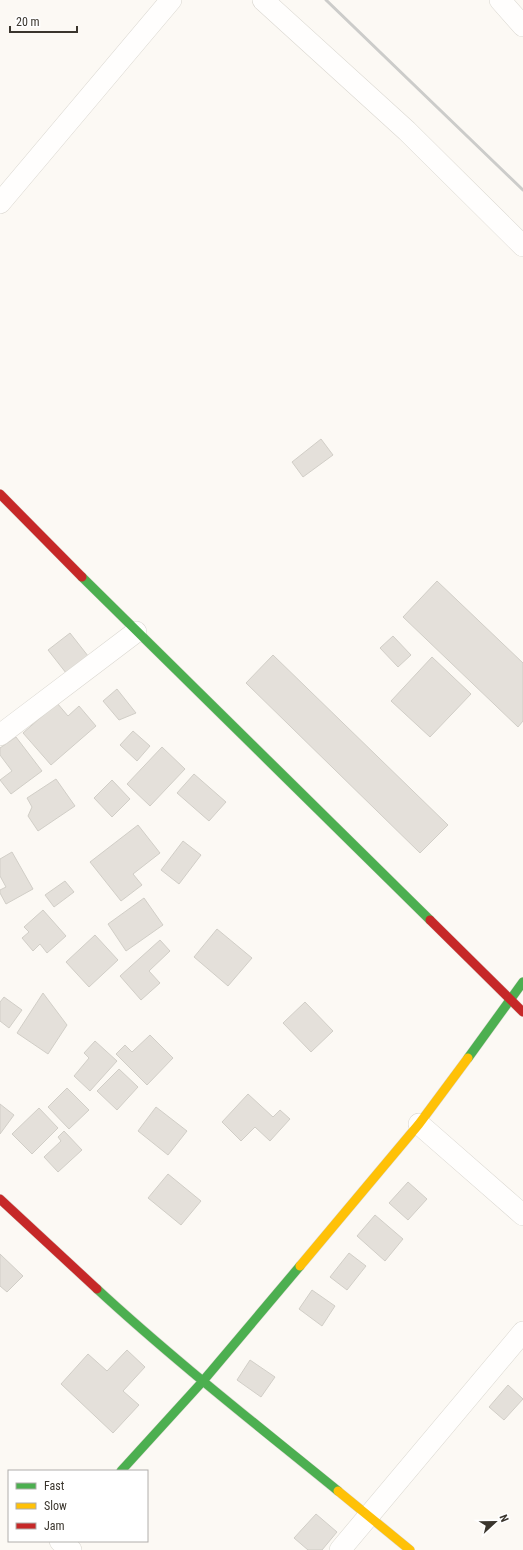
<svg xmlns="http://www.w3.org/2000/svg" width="523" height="1550" font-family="'Roboto Condensed',sans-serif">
<rect width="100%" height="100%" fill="#fcf9f4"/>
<path fill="#e4e0da" stroke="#d1cec7" d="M 321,439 L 333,455 L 303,477 L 292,462 Z
M 437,581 L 523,663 L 523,721 L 518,727 L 403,617 Z
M 70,633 L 92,661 L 70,678 L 48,650 Z
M 393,636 L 411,655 L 398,667 L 380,648 Z
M 273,655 L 448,825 L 420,853 L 246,683 Z
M 432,657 L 471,694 L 430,737 L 391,701 Z
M 117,689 L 136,713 L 119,720 L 103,701 Z
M 57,703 L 68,716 L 79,706 L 96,726 L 51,765 L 23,733 Z
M 133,731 L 150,746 L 137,761 L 120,745 Z
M 16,737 L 42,771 L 11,794 L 0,780 L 12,771 L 0,755 L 0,748 Z
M 162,747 L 185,769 L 150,806 L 127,784 Z
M 194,774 L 226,802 L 209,821 L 177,793 Z
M 56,779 L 75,806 L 38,831 L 28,816 L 32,807 L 27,798 Z
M 112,780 L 130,799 L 112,817 L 94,798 Z
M 138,825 L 160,853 L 133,874 L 142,885 L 121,901 L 90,862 Z
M 183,841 L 201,855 L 179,884 L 161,870 Z
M 12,852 L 33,889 L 6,904 L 0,893 L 0,890 L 6,887 L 0,876 L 0,859 Z
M 65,881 L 74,892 L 54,907 L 45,895 Z
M 144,898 L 163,925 L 126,951 L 108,924 Z
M 43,910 L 66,936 L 47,953 L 40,944 L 33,951 L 22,938 L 29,932 L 24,927 Z
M 217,929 L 252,958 L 228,986 L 194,957 Z
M 95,935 L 118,960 L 89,987 L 66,962 Z
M 160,940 L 170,951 L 149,971 L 160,983 L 141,1000 L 120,976 Z
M 43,993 L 67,1025 L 48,1054 L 17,1033 Z
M 4,997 L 22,1010 L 9,1028 L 0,1021 L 0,1002 Z
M 305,1002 L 333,1031 L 311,1052 L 283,1023 Z
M 150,1035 L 173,1058 L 147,1085 L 116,1054 L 125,1045 L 132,1052 Z
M 95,1041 L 117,1061 L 90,1091 L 74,1076 L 89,1058 L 84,1053 Z
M 119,1069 L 138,1087 L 117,1110 L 97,1091 Z
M 67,1088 L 89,1110 L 69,1129 L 48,1107 Z
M 248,1094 L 273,1117 L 280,1110 L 290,1119 L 270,1141 L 255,1127 L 241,1141 L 222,1122 Z
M 0,1104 L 14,1115 L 0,1134 Z
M 156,1107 L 187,1131 L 168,1155 L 138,1131 Z
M 39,1108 L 58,1128 L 32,1154 L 12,1134 Z
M 64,1131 L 82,1150 L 58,1172 L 44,1157 L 61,1141 L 58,1137 Z
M 168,1174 L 201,1201 L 181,1225 L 148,1198 Z
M 408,1182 L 427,1199 L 408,1220 L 389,1203 Z
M 375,1215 L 403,1239 L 385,1261 L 357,1236 Z
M 349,1253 L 366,1266 L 347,1290 L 330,1277 Z
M 0,1254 L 23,1276 L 7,1292 L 0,1286 Z
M 312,1290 L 335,1306 L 322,1326 L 299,1309 Z
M 127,1350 L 145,1367 L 123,1391 L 139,1405 L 113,1433 L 61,1384 L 88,1354 L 107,1371 Z
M 250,1360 L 275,1377 L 261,1397 L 237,1380 Z
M 508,1385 L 523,1399 L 504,1420 L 489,1407 Z
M 316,1514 L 337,1532 L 322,1550 L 308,1550 L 294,1538 Z"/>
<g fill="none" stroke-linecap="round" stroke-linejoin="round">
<defs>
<path id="street" d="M 263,0 L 407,131 L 523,246
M 500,0 L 523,26
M 0,203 L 171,0
M 0,735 L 136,632
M 419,1124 L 523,1215
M 60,1541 L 71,1550
M 340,1550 L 523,1332"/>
<path id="fast" d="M 82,577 L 430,920
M 468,1058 L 523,982
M 97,1289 C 174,1360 257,1425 338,1491
M 121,1471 L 203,1381 L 300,1266"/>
<path id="slow" d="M 300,1266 L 419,1124 L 468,1058
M 338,1491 L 410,1550"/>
<path id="jam" d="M 0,494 L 82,577
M 430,920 L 523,1012
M 0,1199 L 97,1289"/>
</defs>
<use href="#street" stroke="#dad7d0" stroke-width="22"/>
<use href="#fast" stroke="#dad7d0" stroke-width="10"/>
<use href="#slow" stroke="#dad7d0" stroke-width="10"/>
<use href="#jam" stroke="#dad7d0" stroke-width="10"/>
<use href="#street" stroke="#fffefd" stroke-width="21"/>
<use href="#fast" stroke="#4caf50" stroke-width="9"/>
<use href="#slow" stroke="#ffc107" stroke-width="9"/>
<use href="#jam" stroke="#c62828" stroke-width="9"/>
<path stroke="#ccccca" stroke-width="3" d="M 326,0 L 523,190"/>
</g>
<rect x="8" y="1470" width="140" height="72" fill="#ffffff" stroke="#b0aeab"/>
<rect x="16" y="1483" width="20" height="6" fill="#4caf50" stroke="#b0aeab"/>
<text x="44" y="1490" font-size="12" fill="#3a352d">Fast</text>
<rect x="16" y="1503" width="20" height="6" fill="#ffc107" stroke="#b0aeab"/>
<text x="44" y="1510" font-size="12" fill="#3a352d">Slow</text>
<rect x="16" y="1523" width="20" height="6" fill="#c62828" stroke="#b0aeab"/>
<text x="44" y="1530" font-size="12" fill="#3a352d">Jam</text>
<g transform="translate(495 1522) rotate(68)" stroke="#ffffff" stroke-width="3" paint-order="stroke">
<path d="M0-3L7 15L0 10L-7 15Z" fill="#3a352d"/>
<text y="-6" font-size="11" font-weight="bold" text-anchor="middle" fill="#3a352d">N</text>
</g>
<path d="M10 26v6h67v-6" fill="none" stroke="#3a352d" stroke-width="2"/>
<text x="16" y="26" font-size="12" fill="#3a352d" stroke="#ffffff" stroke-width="3" paint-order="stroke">20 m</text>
</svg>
